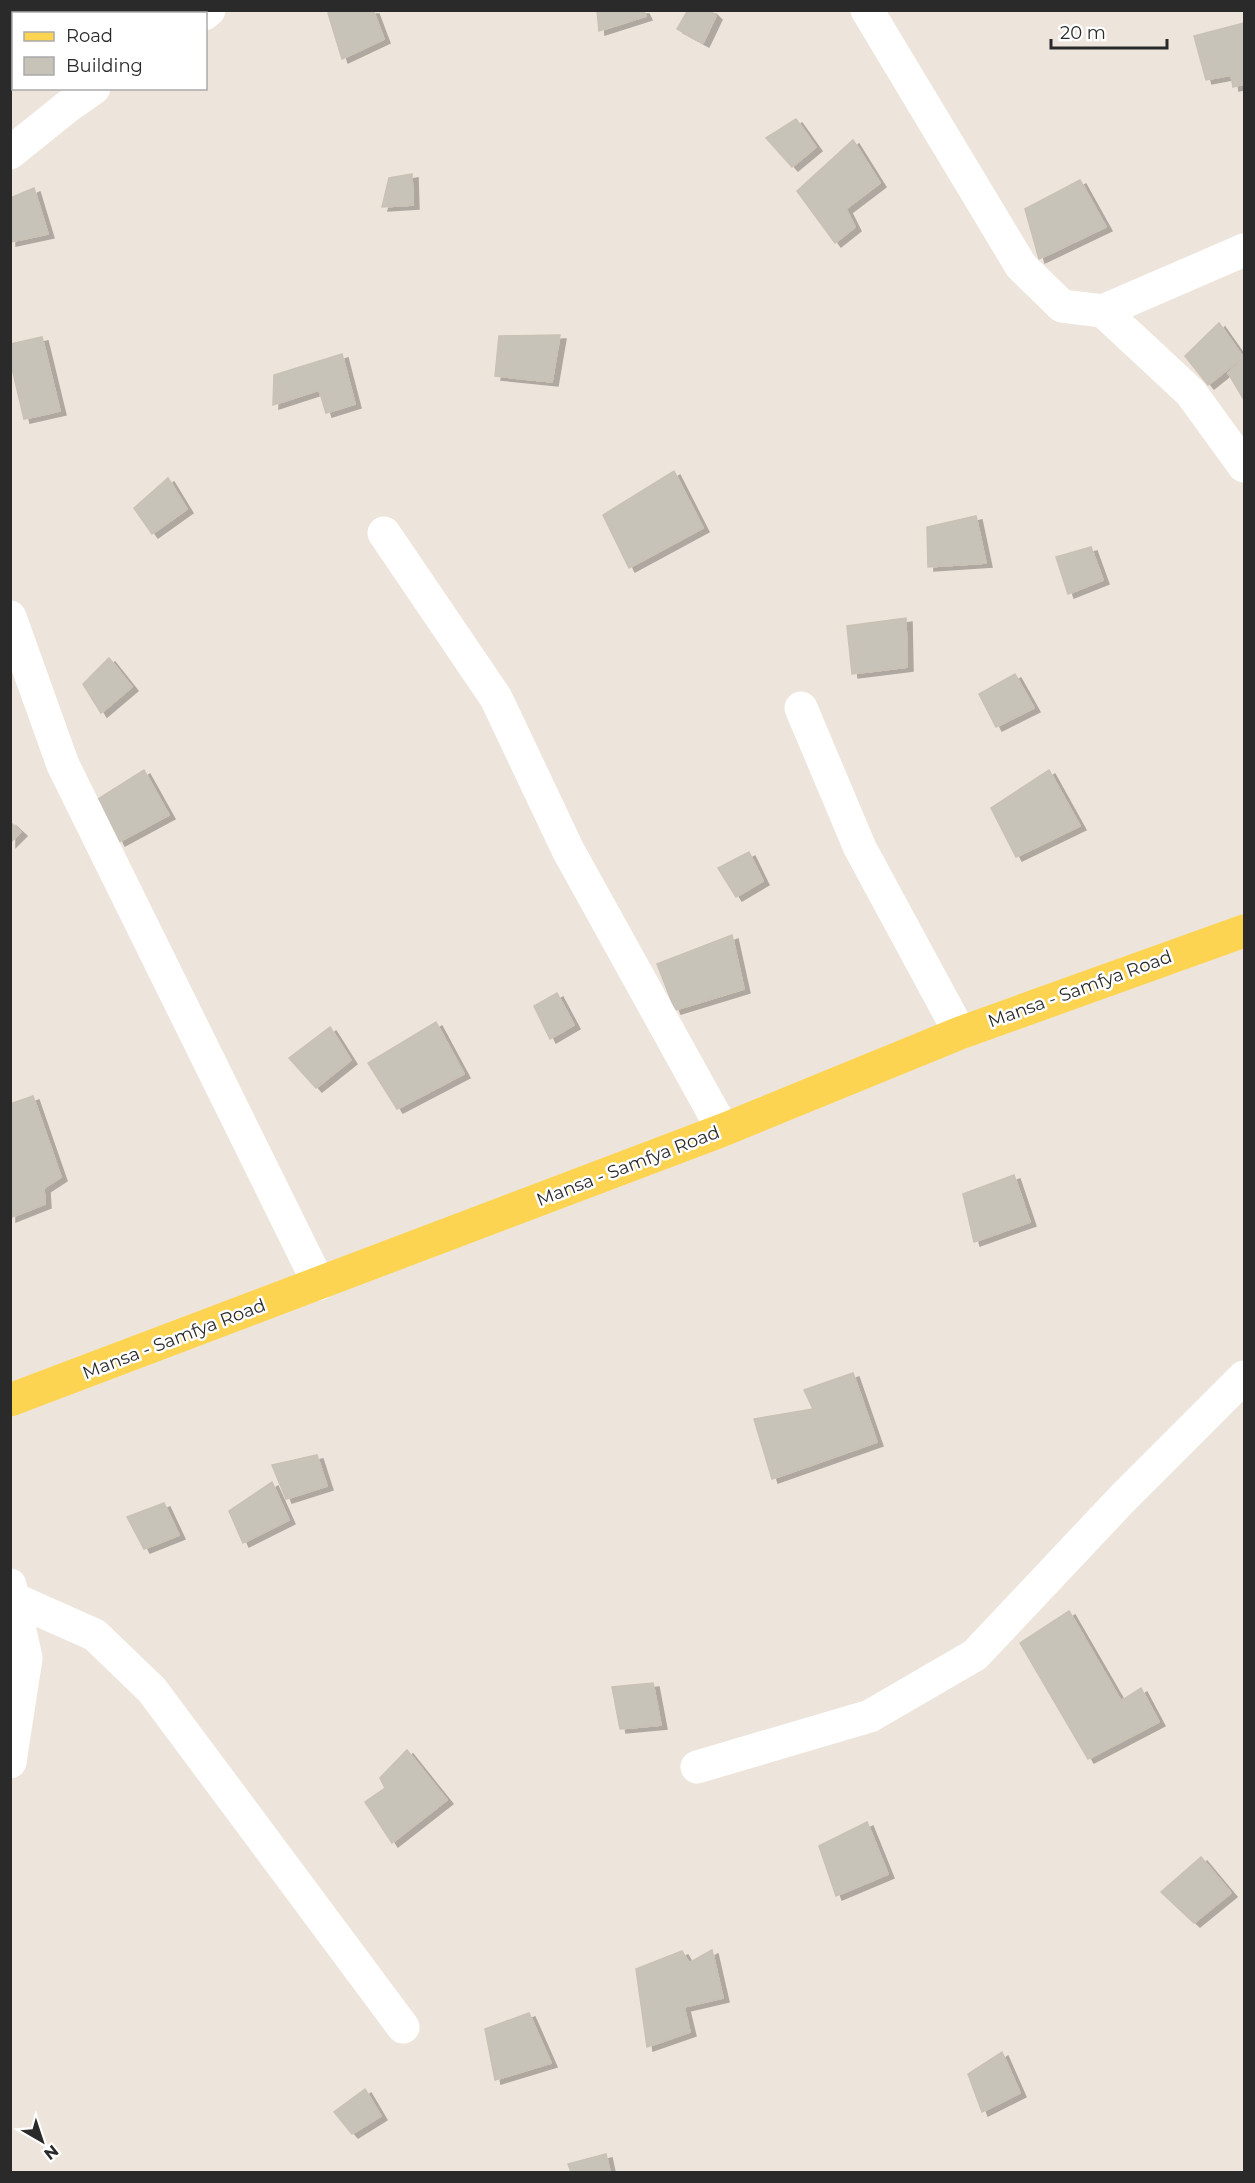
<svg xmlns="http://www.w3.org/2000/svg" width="1255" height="2183" font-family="Montserrat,sans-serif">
<defs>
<filter id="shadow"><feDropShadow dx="6" dy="4" stdDeviation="0" flood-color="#0004"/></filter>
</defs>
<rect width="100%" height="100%" fill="#ede5db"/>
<path fill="#c8c3b9" stroke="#c9c1b4" stroke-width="1.5" filter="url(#shadow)" d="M 333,10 L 373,10 L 384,39 L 342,59 L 328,13 Z
M 597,10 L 643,10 L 646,16 L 599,31 Z
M 688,10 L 710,10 L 716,16 L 703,43 L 677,29 Z
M 1244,23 L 1244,84 L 1233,87 L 1231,75 L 1206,80 L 1194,36 Z
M 796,119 L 816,147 L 792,167 L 766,138 Z
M 853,140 L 880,183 L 846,209 L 855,227 L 835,243 L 797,191 Z
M 412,174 L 413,205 L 382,207 L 389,178 Z
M 1080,180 L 1106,227 L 1039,259 L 1025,209 Z
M 34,188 L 48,234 L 10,242 L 10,198 Z
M 1219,323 L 1243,357 L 1208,385 L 1185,356 Z
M 560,335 L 552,382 L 495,376 L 499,336 Z
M 42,337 L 60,411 L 24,419 L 10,360 L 10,344 Z
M 342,354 L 355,404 L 326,413 L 319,390 L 273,405 L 274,375 Z
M 1244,359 L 1244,400 L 1228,373 Z
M 674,471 L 703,528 L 629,568 L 603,515 Z
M 168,478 L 187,509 L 152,534 L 134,508 Z
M 976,516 L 986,563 L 928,567 L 927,527 Z
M 1091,547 L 1103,580 L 1068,594 L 1056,557 Z
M 906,618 L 907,667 L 852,674 L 847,626 Z
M 109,658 L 132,687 L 101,713 L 83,684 Z
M 1015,674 L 1034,708 L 996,727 L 979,694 Z
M 144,770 L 169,815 L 119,842 L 98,799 Z
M 1049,770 L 1080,826 L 1016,857 L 991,808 Z
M 10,822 L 21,832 L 10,843 Z
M 749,852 L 763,881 L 736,897 L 718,868 Z
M 732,935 L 744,989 L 675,1010 L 657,964 Z
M 557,993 L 574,1025 L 550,1039 L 534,1006 Z
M 436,1022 L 464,1074 L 397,1109 L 368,1063 Z
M 330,1027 L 351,1060 L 316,1088 L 289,1058 Z
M 33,1096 L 61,1177 L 44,1188 L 45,1204 L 10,1218 L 10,1104 Z
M 1014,1175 L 1030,1222 L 974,1242 L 963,1194 Z
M 853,1373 L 877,1442 L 772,1479 L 754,1419 L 813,1409 L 804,1390 Z
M 317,1455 L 327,1486 L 286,1499 L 272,1465 Z
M 272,1482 L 289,1520 L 243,1543 L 229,1511 Z
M 164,1503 L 179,1535 L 144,1549 L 127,1517 Z
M 1069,1611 L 1121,1701 L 1141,1688 L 1159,1722 L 1088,1759 L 1020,1643 Z
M 653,1683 L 661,1725 L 620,1729 L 612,1687 Z
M 407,1750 L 447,1800 L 392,1843 L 365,1802 L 385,1788 L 380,1778 Z
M 867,1822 L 888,1874 L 836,1896 L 819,1846 Z
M 1201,1857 L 1231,1893 L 1194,1923 L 1161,1892 Z
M 712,1950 L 723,1998 L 684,2007 L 690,2032 L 647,2047 L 636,1969 L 682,1951 L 689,1963 Z
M 529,2013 L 551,2063 L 495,2080 L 485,2029 Z
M 1002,2052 L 1020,2093 L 982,2112 L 968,2074 Z
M 365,2089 L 381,2116 L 352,2134 L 334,2112 Z
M 606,2154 L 610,2172 L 571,2172 L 568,2164 Z"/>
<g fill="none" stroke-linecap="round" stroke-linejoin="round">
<path stroke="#fff" stroke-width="33" d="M 867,10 L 1021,266 L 1062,306 L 1103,311 L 1191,393 L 1244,466
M 204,14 L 209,10
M 10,37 L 14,41
M 10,153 L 67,107 L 94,88
M 1103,311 L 1244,250
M 384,533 L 496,698 L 568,850 L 723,1130
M 10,617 L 63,765 L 319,1284
M 801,708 L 860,848 L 960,1033
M 10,1585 L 26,1658 L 10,1762
M 14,1599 L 95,1635 L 152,1690 L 403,2027
M 697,1767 L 870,1716 L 975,1655 L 1122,1499 L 1244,1377"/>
<path stroke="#fcd451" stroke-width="33" d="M 10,1400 L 723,1130 L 960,1033 L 1244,931"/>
</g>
<g text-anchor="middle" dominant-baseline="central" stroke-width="5" stroke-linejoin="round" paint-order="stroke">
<g font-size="18" fill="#2a2a2a" stroke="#fff">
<text transform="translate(1080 989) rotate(-20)">Mansa - Samfya Road</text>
<text transform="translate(628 1166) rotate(-21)">Mansa - Samfya Road</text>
<text transform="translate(174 1339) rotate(-21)">Mansa - Samfya Road</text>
</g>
</g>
<rect width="1255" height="2183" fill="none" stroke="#2a2a2a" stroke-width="24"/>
<rect x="12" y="12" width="195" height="78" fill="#ffffff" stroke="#aaaaaa" stroke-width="1.5"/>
<rect x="24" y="32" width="30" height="9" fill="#fcd451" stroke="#aaaaaa" stroke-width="1.5"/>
<text x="66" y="42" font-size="18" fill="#2a2a2a">Road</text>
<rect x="24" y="57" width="30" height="18" fill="#c8c3b9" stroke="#aaaaaa" stroke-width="1.5"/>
<text x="66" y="72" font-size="18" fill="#2a2a2a">Building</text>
<g transform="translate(42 2141) rotate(141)" stroke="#ffffff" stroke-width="4.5" paint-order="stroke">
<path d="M0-4.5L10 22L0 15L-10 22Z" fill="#2a2a2a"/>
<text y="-9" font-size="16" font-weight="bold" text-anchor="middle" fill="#2a2a2a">N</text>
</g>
<path d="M1051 39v9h116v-9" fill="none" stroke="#2a2a2a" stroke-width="3"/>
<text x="1060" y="39" font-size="18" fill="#2a2a2a" stroke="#ffffff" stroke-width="4.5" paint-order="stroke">20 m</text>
</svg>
